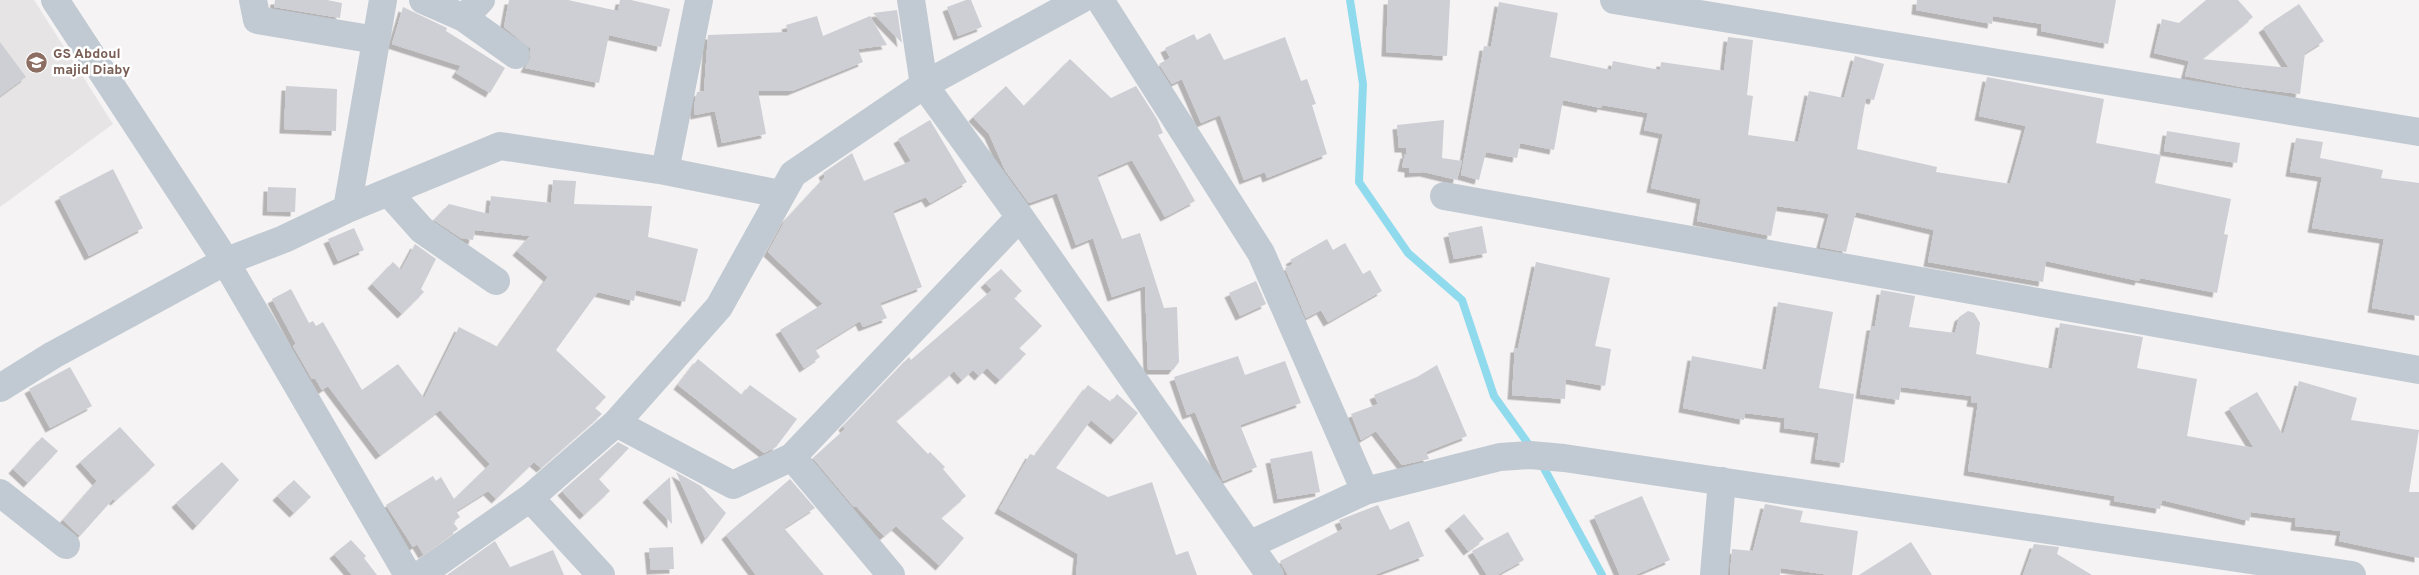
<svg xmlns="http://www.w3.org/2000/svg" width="2419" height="575" font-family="Overpass,sans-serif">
<defs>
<filter id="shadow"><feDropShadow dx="-4.5" dy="4.5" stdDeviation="0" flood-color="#0004"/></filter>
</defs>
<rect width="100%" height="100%" fill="#f5f3f3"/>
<path fill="#e6e4e5" d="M 0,0 L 34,0 L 113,124 L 0,207 Z"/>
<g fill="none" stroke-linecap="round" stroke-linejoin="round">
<path stroke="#90daee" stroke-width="8" d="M 1350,0 L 1363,84 L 1359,182 L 1408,253 L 1462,300 L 1494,396 L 1532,449
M 1540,461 L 1602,575"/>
</g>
<path fill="#cdcfd5" filter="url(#shadow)" d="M 275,0 L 327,0 L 342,3 L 340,18 L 274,7 Z
M 509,0 L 568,0 L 618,11 L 620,0 L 631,0 L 670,9 L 661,47 L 609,35 L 599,83 L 525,68 L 531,57 L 530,48 L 504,27 Z
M 966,0 L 971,0 L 982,27 L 958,36 L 947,7 Z
M 1388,0 L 1450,0 L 1447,56 L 1386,52 Z
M 1917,0 L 2116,0 L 2108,44 L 2041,31 L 2042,24 L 1993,16 L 1992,24 L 1916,10 Z
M 2206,0 L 2238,0 L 2253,17 L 2202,59 L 2289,68 L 2263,28 L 2299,4 L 2324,41 L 2305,53 L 2300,94 L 2241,87 L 2185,76 L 2189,61 L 2154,53 L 2162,19 L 2179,23 Z
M 1499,2 L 1558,13 L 1550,57 L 1611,70 L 1613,61 L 1660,70 L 1661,62 L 1724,71 L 1728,37 L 1753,40 L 1747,95 L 1753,96 L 1748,135 L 1798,142 L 1809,91 L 1844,98 L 1855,56 L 1884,64 L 1874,100 L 1866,98 L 1857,149 L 1937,167 L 1936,172 L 2010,184 L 2026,126 L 1979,116 L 1987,77 L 2104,99 L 2096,143 L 2161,155 L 2155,183 L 2231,199 L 2224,234 L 2228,235 L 2217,293 L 2140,278 L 2139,281 L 2046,261 L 2043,282 L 1928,262 L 1934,230 L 1856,212 L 1846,252 L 1820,247 L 1829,214 L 1820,212 L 1777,206 L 1771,236 L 1697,221 L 1701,199 L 1651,188 L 1663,134 L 1644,130 L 1648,113 L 1602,105 L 1601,108 L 1563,100 L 1554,150 L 1520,143 L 1517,158 L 1486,152 L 1479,180 L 1461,175 L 1484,46 L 1491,47 Z
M 403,7 L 447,28 L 446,31 L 505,68 L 490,93 L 456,73 L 461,66 L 392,44 Z
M 897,10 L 902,43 L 873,13 Z
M 817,16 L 823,36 L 870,16 L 887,45 L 858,49 L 863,62 L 792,91 L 758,91 L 766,134 L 722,143 L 715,111 L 695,115 L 694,106 L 697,92 L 704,91 L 708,35 L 788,32 L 786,25 Z
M 1210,33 L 1224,60 L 1285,37 L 1301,81 L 1307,79 L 1316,104 L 1312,105 L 1327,154 L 1267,178 L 1265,172 L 1244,180 L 1220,115 L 1201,123 L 1182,79 L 1172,84 L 1159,64 L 1170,58 L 1165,48 L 1194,34 L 1197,40 Z
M 0,42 L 26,77 L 0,96 Z
M 1070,59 L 1111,98 L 1136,86 L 1157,119 L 1163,133 L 1158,135 L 1195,201 L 1165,217 L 1132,160 L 1097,175 L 1122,239 L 1140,233 L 1164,308 L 1177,307 L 1179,362 L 1173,370 L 1148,370 L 1145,286 L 1112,297 L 1093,238 L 1076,245 L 1057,193 L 1029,203 L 1005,170 L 989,134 L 973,117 L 1006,86 L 1024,106 Z
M 286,86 L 337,89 L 336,131 L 284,129 Z
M 930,120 L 967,182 L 930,203 L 926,197 L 893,211 L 922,287 L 880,303 L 887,318 L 863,327 L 860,321 L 815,349 L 820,357 L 804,368 L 780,330 L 823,304 L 768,252 L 786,219 L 825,177 L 823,173 L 852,153 L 864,181 L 911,161 L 898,139 Z
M 1444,120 L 1442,158 L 1462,161 L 1457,180 L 1424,172 L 1409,173 L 1409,168 L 1402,167 L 1405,154 L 1407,154 L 1406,148 L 1399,148 L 1397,125 Z
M 2167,131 L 2240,143 L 2237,163 L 2164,151 Z
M 2296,138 L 2323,142 L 2320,158 L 2383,170 L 2381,178 L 2419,183 L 2419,316 L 2372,308 L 2384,239 L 2312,228 L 2322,177 L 2290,172 Z
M 113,169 L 143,228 L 89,256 L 59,197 Z
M 553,180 L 576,181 L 574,204 L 652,206 L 648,237 L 698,249 L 685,302 L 636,290 L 634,301 L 598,292 L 556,350 L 606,397 L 595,408 L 602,414 L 541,468 L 534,462 L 496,499 L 488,491 L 456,511 L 460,517 L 453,522 L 458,529 L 423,554 L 417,544 L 413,547 L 386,505 L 433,476 L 436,481 L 441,477 L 454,499 L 490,464 L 440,410 L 380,455 L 328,386 L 322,390 L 315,378 L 312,379 L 293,346 L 296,344 L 272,299 L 291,289 L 309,323 L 313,321 L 316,326 L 323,322 L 362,390 L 398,364 L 424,398 L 459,327 L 498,347 L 548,277 L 517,251 L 530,236 L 475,230 L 473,240 L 461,238 L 434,220 L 449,204 L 489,214 L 491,196 L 551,203 Z
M 268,187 L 296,188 L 295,212 L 267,211 Z
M 1482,226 L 1487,253 L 1454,259 L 1448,233 Z
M 354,228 L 364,250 L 338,261 L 328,239 Z
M 1327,239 L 1333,250 L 1345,243 L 1363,274 L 1370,270 L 1382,291 L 1328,322 L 1321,310 L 1306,318 L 1285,268 L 1293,264 L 1290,260 Z
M 415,244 L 436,259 L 421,289 L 424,292 L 402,314 L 372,284 L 393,262 L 401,270 Z
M 1536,262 L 1610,278 L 1595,346 L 1611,349 L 1605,386 L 1566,379 L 1565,399 L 1512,395 L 1515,348 L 1518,348 Z
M 1001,269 L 1022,291 L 1014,298 L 1042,326 L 1019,348 L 1026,354 L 1000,380 L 987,368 L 979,376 L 973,370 L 962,380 L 954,371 L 896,421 L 928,454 L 930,452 L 945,467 L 943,469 L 966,496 L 941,518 L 964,538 L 940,566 L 896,526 L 884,536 L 856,506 L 854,507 L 813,458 L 845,429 L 843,426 L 909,357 L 911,360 L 992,290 L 985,283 Z
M 1256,281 L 1266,304 L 1240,316 L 1229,293 Z
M 1881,290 L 1915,296 L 1909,327 L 1955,333 L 1959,317 L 1968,311 L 1974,313 L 1980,323 L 1976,354 L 2052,369 L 2060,323 L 2143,337 L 2137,368 L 2197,379 L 2187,436 L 2254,448 L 2229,408 L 2257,392 L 2283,435 L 2299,381 L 2357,398 L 2351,420 L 2419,430 L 2409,492 L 2419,492 L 2419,558 L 2339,541 L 2341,531 L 2295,526 L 2296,518 L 2251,512 L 2249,521 L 2162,500 L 2160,509 L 2114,501 L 2115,496 L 1968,471 L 1978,403 L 1971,402 L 1972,396 L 1901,387 L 1899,400 L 1860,394 L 1871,326 L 1875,326 Z
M 1778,302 L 1833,312 L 1819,388 L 1854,394 L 1844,463 L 1815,459 L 1819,433 L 1784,428 L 1785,418 L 1745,413 L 1744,420 L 1683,408 L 1692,356 L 1766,370 Z
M 1238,356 L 1245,375 L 1285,361 L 1301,403 L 1240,425 L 1257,467 L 1223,481 L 1195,412 L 1187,415 L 1174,377 Z
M 698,359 L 742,395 L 750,385 L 797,419 L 776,447 L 764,453 L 678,385 Z
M 1437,365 L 1467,436 L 1426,452 L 1429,459 L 1402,465 L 1376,431 L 1361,440 L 1351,414 L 1378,404 L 1374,395 L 1417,377 Z
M 70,367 L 92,406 L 50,428 L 29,389 Z
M 1088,385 L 1111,402 L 1117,394 L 1138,413 L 1115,440 L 1091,420 L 1056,468 L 1108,497 L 1152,482 L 1176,555 L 1188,551 L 1197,575 L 1076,575 L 1078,554 L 999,509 L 1030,454 L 1035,456 Z
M 120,427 L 155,465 L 115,501 L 113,499 L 80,536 L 63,520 L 97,481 L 80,462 Z
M 42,437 L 58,451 L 28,483 L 13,469 Z
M 618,442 L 629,448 L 599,479 L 610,491 L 584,515 L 562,491 Z
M 1312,451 L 1320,492 L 1278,499 L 1270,459 Z
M 222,462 L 239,480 L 197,526 L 176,503 Z
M 676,472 L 701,486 L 726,513 L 706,540 Z
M 670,477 L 672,524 L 647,498 Z
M 790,479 L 815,508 L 784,528 L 824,575 L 756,575 L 726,535 Z
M 294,480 L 311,497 L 294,513 L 277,496 Z
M 1642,496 L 1670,560 L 1635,575 L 1620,575 L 1594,516 Z
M 1765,504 L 1803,511 L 1800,522 L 1858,531 L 1852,575 L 1830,575 L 1781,568 L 1780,575 L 1730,575 L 1732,549 L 1753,551 Z
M 1378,505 L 1390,530 L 1409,521 L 1424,556 L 1374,575 L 1288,575 L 1280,561 L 1343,529 L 1339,520 Z
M 1464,514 L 1484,539 L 1468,551 L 1449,526 Z
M 1508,532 L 1524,560 L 1497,575 L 1487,575 L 1472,551 Z
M 351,540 L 366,556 L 364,558 L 377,575 L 352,575 L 334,554 Z
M 495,541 L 510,567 L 508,568 L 553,550 L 564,575 L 447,575 Z
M 1911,542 L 1932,575 L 1859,575 Z
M 2034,544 L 2059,547 L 2057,554 L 2092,575 L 2023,575 Z
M 673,547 L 674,569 L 651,570 L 649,548 Z"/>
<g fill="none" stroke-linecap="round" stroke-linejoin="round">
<path stroke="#c1cad2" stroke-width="28" d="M 55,0 L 218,249 L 408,575
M 253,0 L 257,20 L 376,40
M 423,0 L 464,18 L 516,55
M 911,0 L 924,85 L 1020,217 L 1270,575
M 1100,0 L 1261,253 L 1365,491 L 1249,545
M 1614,0 L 2419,132
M 464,18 L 481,0
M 665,171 L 699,0
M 388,192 L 422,230 L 496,281
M 1444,196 L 2419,370
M 347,209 L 500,146 L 665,171 L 780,194
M 0,388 L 53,355 L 224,262 L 284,239 L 347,209 L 383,0
M 616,423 L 733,485 L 792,457 L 1020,217
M 792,457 L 891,575
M 1365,491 L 1500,457 L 1530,455 L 1564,458 L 2352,575
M 0,493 L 66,545
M 530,498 L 601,575
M 420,575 L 530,498 L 616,423 L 719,307 L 793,174 L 924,85 L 1080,0
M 1714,575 L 1722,481"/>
</g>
<defs>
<symbol id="school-disc" viewBox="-11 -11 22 22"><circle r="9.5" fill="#8d6e63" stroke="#fff"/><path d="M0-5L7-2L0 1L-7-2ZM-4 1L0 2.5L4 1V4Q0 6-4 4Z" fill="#fff"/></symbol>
</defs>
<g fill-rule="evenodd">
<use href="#school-disc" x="24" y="50" width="25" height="25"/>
</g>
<g text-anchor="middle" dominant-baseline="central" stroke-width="5" stroke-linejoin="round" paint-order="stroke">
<g font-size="14" font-weight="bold" fill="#785e54" stroke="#fff" text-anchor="start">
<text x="53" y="54">GS Abdoul<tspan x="53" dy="16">majid Diaby</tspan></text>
</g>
</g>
</svg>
